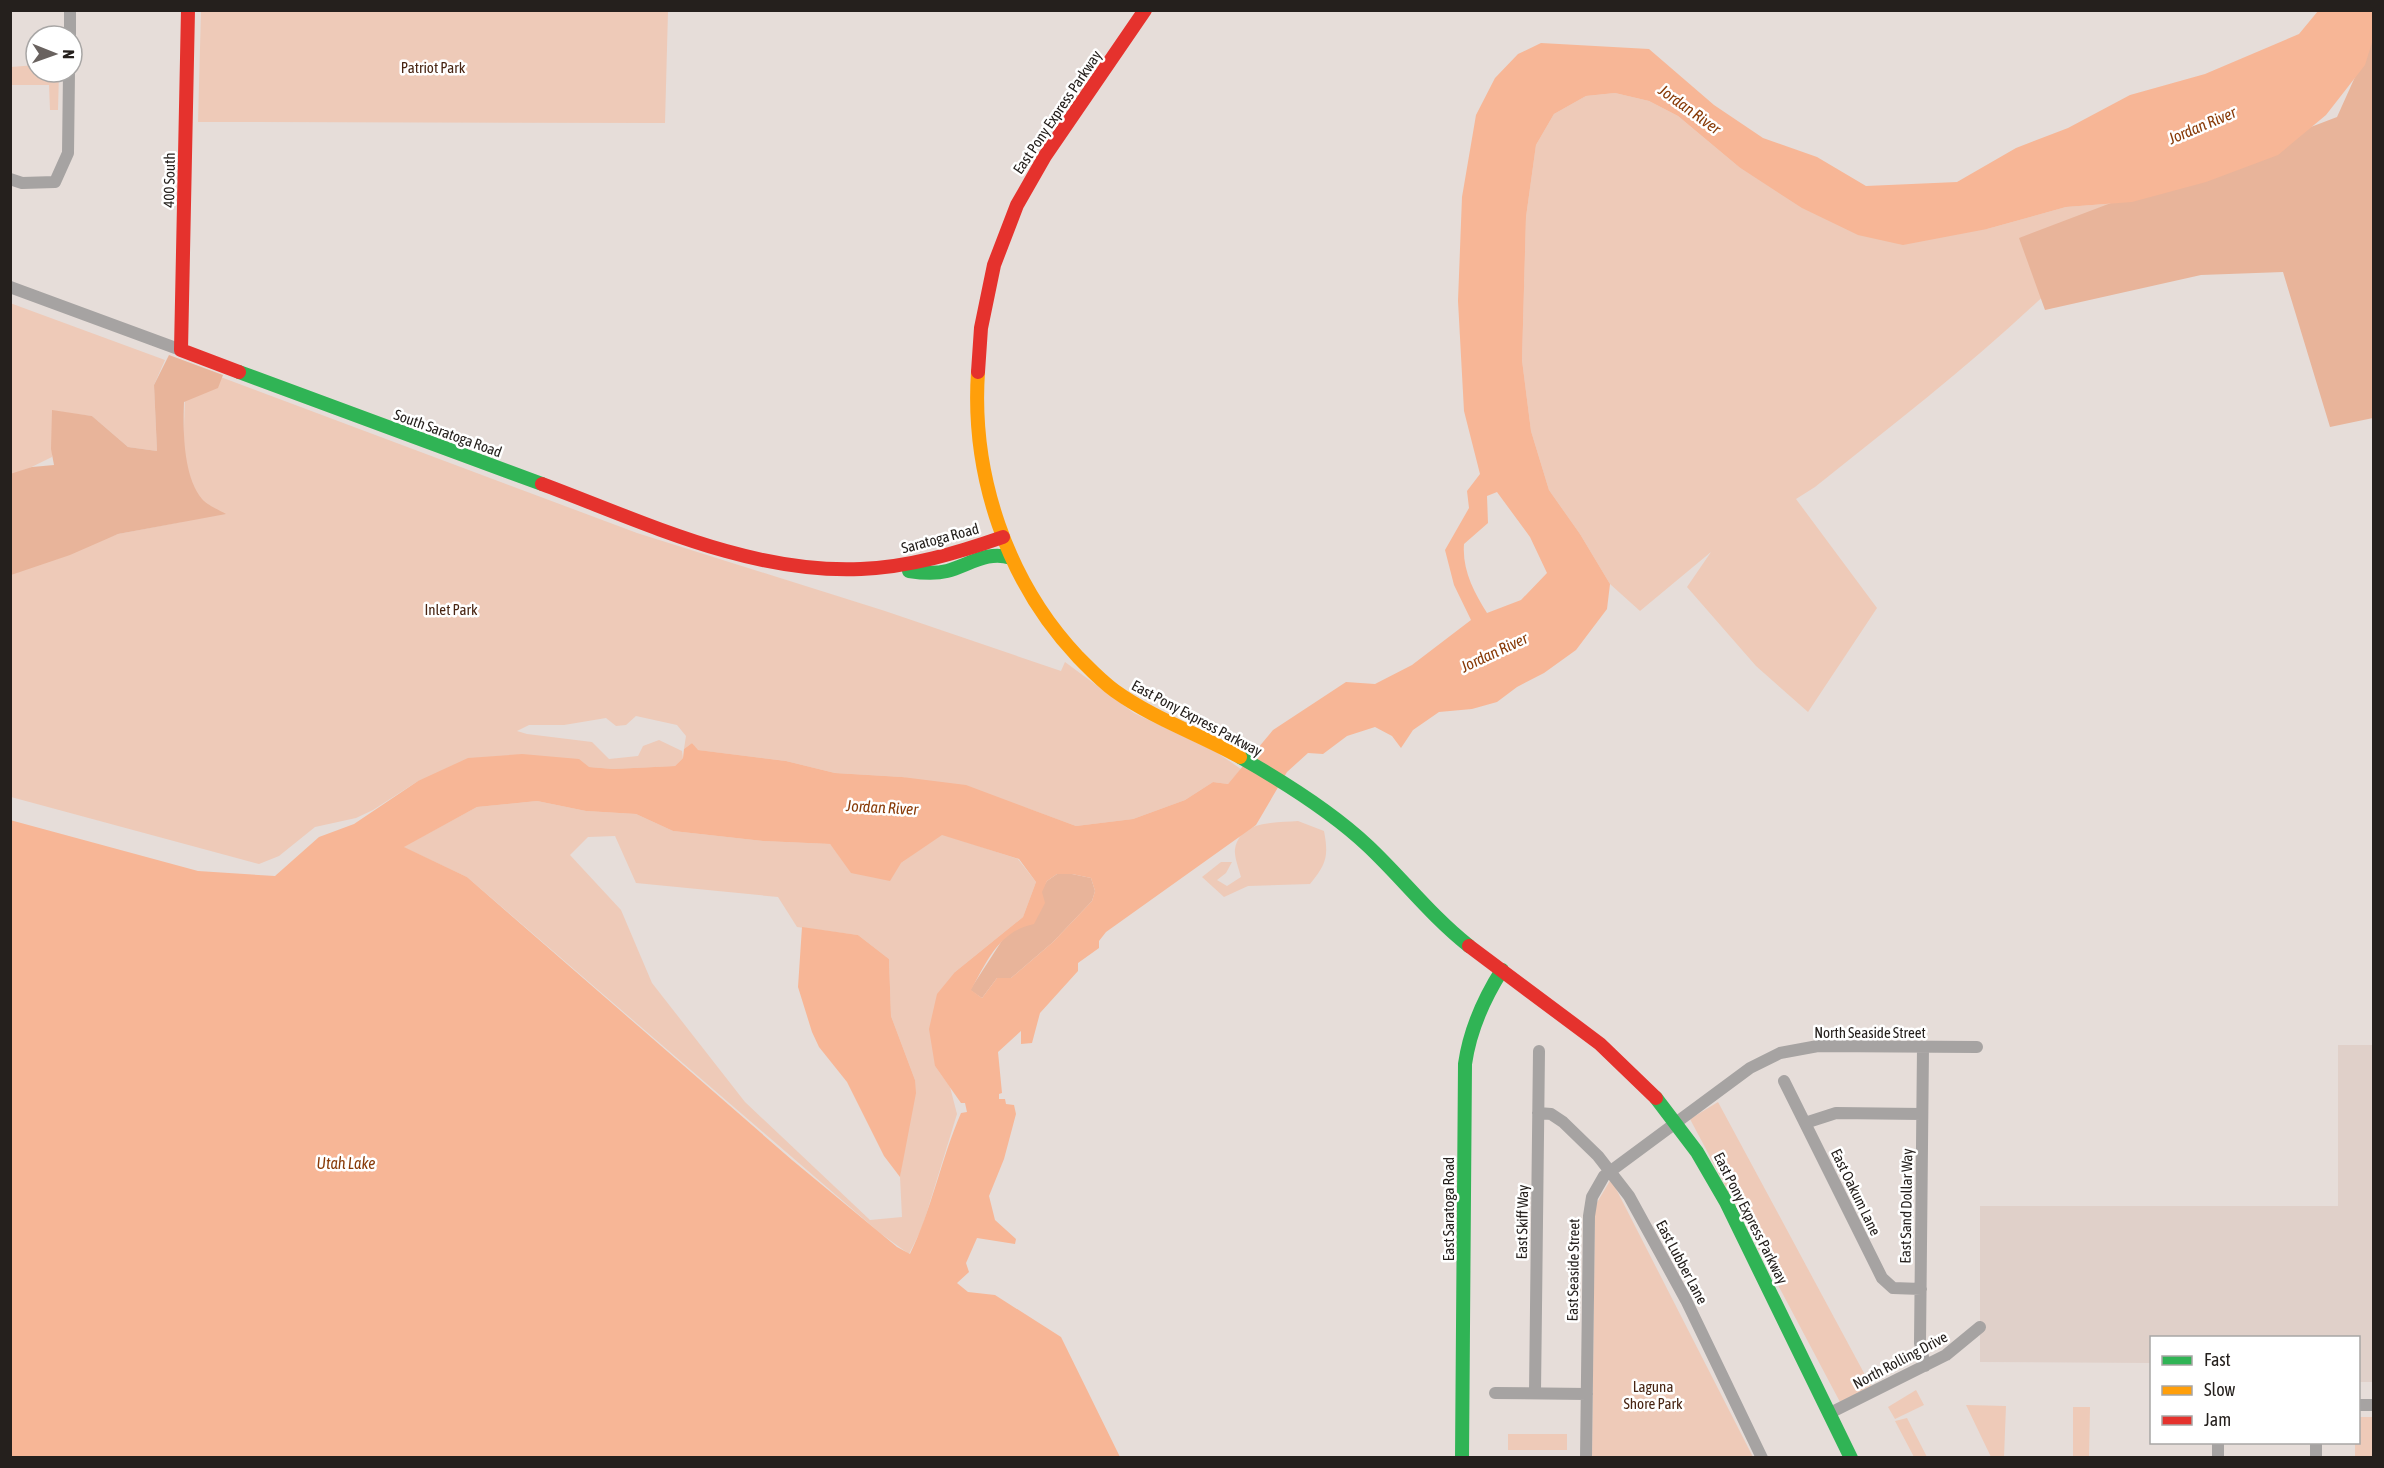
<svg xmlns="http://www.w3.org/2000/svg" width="2384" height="1468" font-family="'Asap Condensed',sans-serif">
<rect width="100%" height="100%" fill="#e6ddd9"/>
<path fill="#e0d0c9" d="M 2338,1045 L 2373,1045 L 2373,1382 L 2359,1382 L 2358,1338 L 2152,1338 L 2151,1363 L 1980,1362 L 1980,1206 L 2338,1206 Z"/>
<path fill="#eecab8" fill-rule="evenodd" d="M 201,11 L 668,11 L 665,123 L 198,122 Z
M 36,65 L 36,72 L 59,72 L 58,110 L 50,110 L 49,85 L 11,85 L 11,67 Z
M 1615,93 L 1649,101 L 1678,116 L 1739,167 L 1987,229 L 2066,207 L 2132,202 C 2112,233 2085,256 2058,282 C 1982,356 1898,421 1815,487 L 1796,499 L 1877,608 L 1808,712 L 1756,666 L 1687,587 L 1711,552 L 1640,611 L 1610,584 L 1580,534 L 1549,490 L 1531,431 L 1522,360 L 1526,217 L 1536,145 L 1554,114 L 1586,96 Z
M 10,303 L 165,360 L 154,385 L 157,451 L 128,447 L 92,416 L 52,411 L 52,457 L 11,477 Z
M 186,364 L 637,533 L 885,611 L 1061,671 L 1065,662 L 1134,713 L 1216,752 L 1241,769 L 1228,784 L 1213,782 L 1185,800 L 1133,819 L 1076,826 L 1027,808 L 902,777 L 835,773 L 786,761 L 697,750 L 692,743 L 684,749 L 686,736 L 677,725 L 636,716 L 626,725 L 616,726 L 606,718 L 564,725 L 529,725 L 517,731 L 527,734 L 592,742 L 609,759 L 638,756 L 643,746 L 659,740 L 682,751 L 683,758 L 675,766 L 613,769 L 589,767 L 418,781 L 373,810 L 356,818 L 315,827 L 279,856 L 259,864 L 11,797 L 11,573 L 118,534 L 181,522 Z
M 537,801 L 586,811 L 636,814 L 673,831 L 763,841 L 830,844 L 851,872 L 901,863 L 942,834 L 1018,859 L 1036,882 L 1023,917 L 955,972 L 935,1066 L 950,1087 L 957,1114 L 922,1228 L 909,1254 L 880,1233 L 467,877 L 403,847 L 477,807 ZM 615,836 L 636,883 L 778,897 L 797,927 L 858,935 L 889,959 L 891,1016 L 915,1080 L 900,1177 L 902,1217 L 870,1220 L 745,1102 L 652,983 L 621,910 L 570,855 L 588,837 Z
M 1298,821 L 1324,831 C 1329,857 1326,864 1310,884 L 1248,886 L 1224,897 L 1202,877 L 1221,862 L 1232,862 L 1226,873 L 1217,880 L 1227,886 L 1241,877 C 1239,869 1234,857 1235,849 C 1240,820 1276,823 1298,821 Z
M 1718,1102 L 1871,1386 L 1840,1402 L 1690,1119 Z
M 1611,1179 L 1753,1457 L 1592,1458 L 1595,1206 Z
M 1916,1390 L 1924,1405 L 1895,1419 L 1888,1407 Z
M 1966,1405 L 2006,1406 L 2004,1457 L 1991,1457 Z
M 2073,1407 L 2090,1407 L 2089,1457 L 2073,1457 Z
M 2359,1417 L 2373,1417 L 2373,1457 L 2355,1457 L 2355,1443 L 2358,1442 Z
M 1907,1418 L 1927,1457 L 1914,1457 L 1895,1421 Z
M 1508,1434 L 1567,1434 L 1567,1450 L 1508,1450 Z"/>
<path fill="#e8b49a" d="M 2373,37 L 2373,418 L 2330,427 L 2283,272 L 2201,275 L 2045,310 L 2019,238 L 2337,117 Z
M 169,355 L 223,375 L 218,388 L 184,402 C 183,430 183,476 202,499 C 207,505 219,510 226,514 L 118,534 L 70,555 L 11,575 L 10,474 L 32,467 L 54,465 L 51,449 L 52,410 L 92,416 L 128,447 L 157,451 L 154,385 Z
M 1057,874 L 1072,874 L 1091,878 L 1095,891 L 1092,901 L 1053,942 L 1011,978 L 997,978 L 982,998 L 970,990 L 1003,939 L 1018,927 L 1047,881 Z"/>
<path fill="#f7b696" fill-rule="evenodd" d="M 2318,11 L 2373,11 L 2373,39 L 2365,65 L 2326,115 L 2278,155 L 2206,182 L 2132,202 L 2066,207 L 1987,229 L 1903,245 L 1858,235 L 1802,208 L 1739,167 L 1678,116 L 1649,101 L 1615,93 L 1586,96 L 1554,114 L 1536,145 L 1526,217 L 1522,360 L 1531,431 L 1549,490 L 1580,534 L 1610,584 L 1607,609 L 1576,650 L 1544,673 L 1517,687 L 1497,702 L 1472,709 L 1439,712 L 1413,730 L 1401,748 L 1392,736 L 1375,727 L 1347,736 L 1323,754 L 1308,753 L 1287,772 L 1256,825 L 1106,932 L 1099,941 L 1099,948 L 1078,963 L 1078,971 L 1040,1013 L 1032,1043 L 1021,1044 L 1021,1031 L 998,1052 L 1002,1093 L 999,1094 L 999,1099 L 1005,1099 L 1006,1104 L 1014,1105 L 1016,1114 L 1004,1159 L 989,1196 L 995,1220 L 1016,1239 L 1015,1244 L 977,1238 L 966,1263 L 969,1272 L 957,1283 L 968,1292 L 995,1295 L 1061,1337 L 1120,1457 L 11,1457 L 10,820 L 198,871 L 275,876 L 319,837 L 354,824 L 418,781 L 468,758 L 522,754 L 579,759 L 589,767 L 613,769 L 675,766 L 683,758 L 684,749 L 692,743 L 698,750 L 786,761 L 835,773 L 902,777 L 966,785 L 1076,826 L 1133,819 L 1185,800 L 1213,782 L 1228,784 L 1273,730 L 1346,682 L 1375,684 L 1412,665 L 1471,620 L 1454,585 L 1445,550 L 1469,508 L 1467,491 L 1480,474 L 1464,411 L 1458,301 L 1462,197 L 1476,115 L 1495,78 L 1518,54 L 1541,43 L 1649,49 L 1714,105 L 1763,138 L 1817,157 L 1866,186 L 1957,182 L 2016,148 L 2068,128 L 2130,95 L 2205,74 L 2299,34 ZM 1497,492 L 1530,537 L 1547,573 L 1521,600 L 1487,613 C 1474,592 1462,570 1464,544 L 1488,523 L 1487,496 ZM 537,801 L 586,811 L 636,814 L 673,831 L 763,841 L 830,844 L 851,873 L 890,881 L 901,863 L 942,835 L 1019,859 L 1036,882 L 1023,917 L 955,972 L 937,994 L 929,1029 L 935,1066 L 961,1103 L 965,1103 L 967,1112 L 961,1113 C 941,1159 932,1209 910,1254 L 897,1247 L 792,1160 L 467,877 L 404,847 L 477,807 ZM 1057,874 L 1072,874 L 1091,878 L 1095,891 L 1092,901 L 1053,942 L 1011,978 L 997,978 L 982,998 L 971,990 C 987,961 999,931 1034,924 L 1045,903 L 1042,892 L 1047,881 Z
M 802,927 L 858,935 L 889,959 L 891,1016 L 915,1080 L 916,1093 L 900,1177 L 884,1156 L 847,1082 L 819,1047 L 812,1032 L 798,987 Z"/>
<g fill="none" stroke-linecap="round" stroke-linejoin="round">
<path stroke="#a6a3a2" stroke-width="12" d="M 70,36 L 70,10
M 10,179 L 22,183 L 55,182 L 68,153 L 69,72
M 10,287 L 181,350
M 1923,1047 L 1920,1343 L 1925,1366
M 1784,1081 L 1882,1278 L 1893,1288 L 1921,1289
M 1538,1113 L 1551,1114 L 1563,1122 L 1598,1156 L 1629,1196 L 1686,1300 L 1762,1458
M 1805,1123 L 1836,1113 L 1922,1114
M 1495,1393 L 1587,1394
M 1535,1393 L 1539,1051
M 2358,1405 L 2374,1405
M 1830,1413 L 1946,1355 L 1980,1327
M 1586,1458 L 1589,1216 L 1592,1197 L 1604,1176 L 1750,1068 L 1780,1053 L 1818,1046 L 1977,1047
M 2218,1458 L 2218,1442
M 2316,1458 L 2316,1442"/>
<path stroke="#30b455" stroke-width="14" d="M 239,372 L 542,484
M 909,571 C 922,573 935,574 947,571 C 969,565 988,550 1011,558
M 1240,757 C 1284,782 1331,811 1368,846 C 1402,878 1431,916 1469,946
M 1656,1098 L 1697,1152 L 1726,1202 L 1851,1458
M 1462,1458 L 1465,1064 C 1470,1029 1483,1000 1502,970"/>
<path stroke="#ff9f0a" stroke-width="14" d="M 978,372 C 971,475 1007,582 1078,657 C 1090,669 1101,681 1115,691 C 1154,719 1199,734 1240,757"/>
<path stroke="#e5322d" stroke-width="14" d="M 188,10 L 181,350 L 239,372
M 978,372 L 981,328 L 994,265 L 1017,205 L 1045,156 L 1145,10
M 542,484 C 644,522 750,574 861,569 C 910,567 957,553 1003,537
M 1469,946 L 1600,1044 L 1656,1098"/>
</g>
<g text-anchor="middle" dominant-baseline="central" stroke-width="5" stroke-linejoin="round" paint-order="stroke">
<g font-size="15" fill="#472412" stroke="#fff">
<text x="433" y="67">Patriot Park</text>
<text x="451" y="609">Inlet Park</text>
<text x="1653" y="1386">Laguna<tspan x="1653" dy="17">Shore Park</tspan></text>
</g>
<g font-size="15" fill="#25201d" stroke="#fff">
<text transform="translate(1057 112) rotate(-56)">East Pony Express Parkway</text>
<text transform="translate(169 180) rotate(-89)">400 South</text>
<text transform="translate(448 433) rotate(20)">South Saratoga Road</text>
<text transform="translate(940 538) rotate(-15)">Saratoga Road</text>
<text transform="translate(1197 718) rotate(28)">East Pony Express Parkway</text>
<text x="1870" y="1032">North Seaside Street</text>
<text transform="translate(1856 1192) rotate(64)">East Oakum Lane</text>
<text transform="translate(1906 1206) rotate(-89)">East Sand Dollar Way</text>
<text transform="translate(1448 1209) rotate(-90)">East Saratoga Road</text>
<text transform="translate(1751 1218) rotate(63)">East Pony Express Parkway</text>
<text transform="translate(1522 1222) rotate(-89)">East Skiff Way</text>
<text transform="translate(1682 1262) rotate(62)">East Lubber Lane</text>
<text transform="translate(1573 1270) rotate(-89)">East Seaside Street</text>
<text transform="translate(1900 1360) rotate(-28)">North Rolling Drive</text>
</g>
<g font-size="16" font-style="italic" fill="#883a07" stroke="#fff">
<text transform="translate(1690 109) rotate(36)">Jordan River</text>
<text transform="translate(2202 125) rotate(-23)">Jordan River</text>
<text transform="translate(1494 652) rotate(-25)">Jordan River</text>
<text transform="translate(882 807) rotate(3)">Jordan River</text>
<text x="346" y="1163">Utah Lake</text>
</g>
</g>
<rect width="2384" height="1468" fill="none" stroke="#25201d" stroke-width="24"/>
<rect x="2150" y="1336" width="210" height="108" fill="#ffffff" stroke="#a8a6a5" stroke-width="1.5"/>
<rect x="2162" y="1356" width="30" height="9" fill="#30b455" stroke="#a8a6a5" stroke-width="1.5"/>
<text x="2204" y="1366" font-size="18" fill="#25201d">Fast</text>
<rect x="2162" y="1386" width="30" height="9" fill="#ff9f0a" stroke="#a8a6a5" stroke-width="1.5"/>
<text x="2204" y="1396" font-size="18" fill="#25201d">Slow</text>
<rect x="2162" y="1416" width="30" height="9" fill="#e5322d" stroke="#a8a6a5" stroke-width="1.5"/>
<text x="2204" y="1426" font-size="18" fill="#25201d">Jam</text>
<g transform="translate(54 54) rotate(91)"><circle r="28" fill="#ffffff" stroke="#a8a6a5" stroke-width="1.5"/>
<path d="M0-4.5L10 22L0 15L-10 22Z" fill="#69625f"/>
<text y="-9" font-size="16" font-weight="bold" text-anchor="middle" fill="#25201d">N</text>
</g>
</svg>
